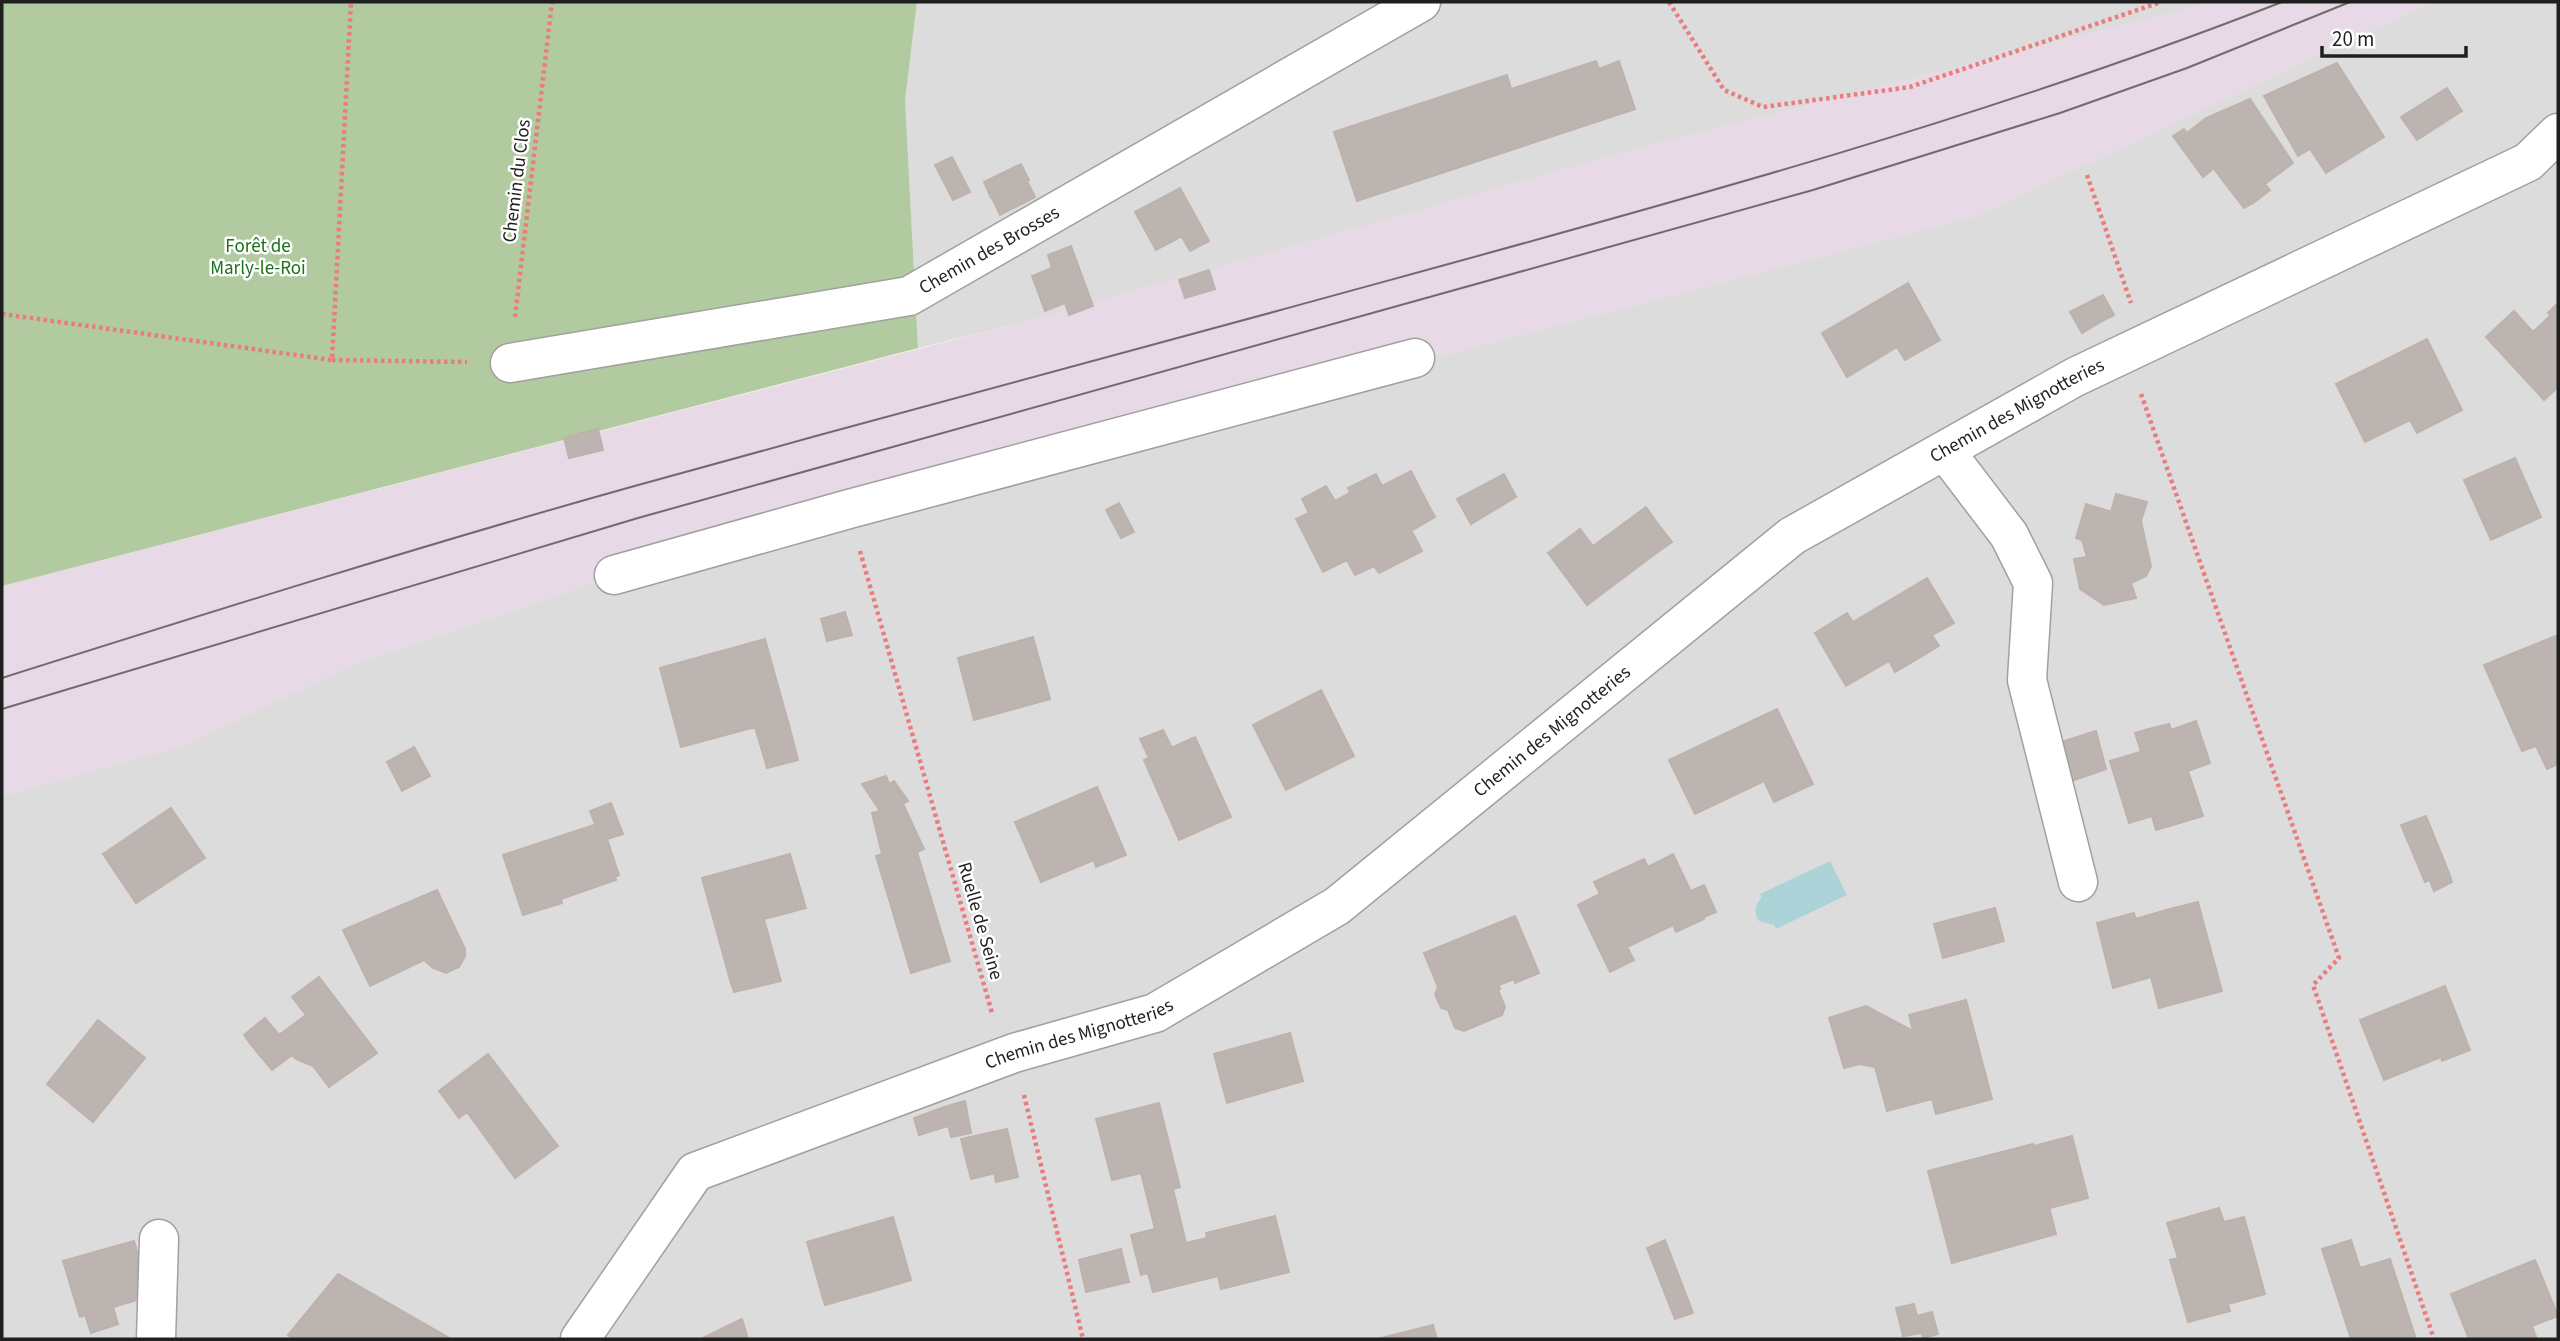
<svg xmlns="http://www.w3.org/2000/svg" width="2560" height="1341" font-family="'Source Sans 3',sans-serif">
<rect width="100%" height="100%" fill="#efebe7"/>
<path fill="#dddcdc" d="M 917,2 L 2206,2 L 2199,6 L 1651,145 L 1028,321 L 918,348 L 905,100 Z
M 2432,2 L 2558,2 L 2558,1339 L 2,1339 L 2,796 L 188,744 L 347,667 L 669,557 L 1976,216 Z"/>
<path fill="#e7d9e6" d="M 2206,2 L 2432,2 L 1976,216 L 669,557 L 347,667 L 188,744 L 2,796 L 2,586 L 1028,321 L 1651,145 L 2199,6 Z"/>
<path fill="#b1caa0" d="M 2,2 L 917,2 L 905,100 L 918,348 L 2,586 Z"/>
<path fill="#acd3d8" d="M 1830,861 L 1847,895 L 1776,929 L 1774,925 L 1759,921 C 1753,912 1755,905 1762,897 L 1760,894 Z"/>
<path fill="#bcb4b0" stroke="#bfb1ab" stroke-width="2" d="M 1596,61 L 1599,69 L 1619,61 L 1635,109 L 1357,201 L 1334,132 L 1507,75 L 1511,89 Z
M 2337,63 L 2384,137 L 2326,173 L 2310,149 L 2298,156 L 2264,96 Z
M 2447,88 L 2462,111 L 2417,140 L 2401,117 Z
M 2250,99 L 2293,163 L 2265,184 L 2270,190 L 2253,203 L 2235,180 L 2227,186 L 2187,133 L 2206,118 Z
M 2184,129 L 2214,168 L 2203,177 L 2173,136 Z
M 952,157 L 970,192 L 953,200 L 935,165 Z
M 1021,164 L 1029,180 L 991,198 L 984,182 Z
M 2235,180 L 2253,203 L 2244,208 L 2227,186 Z
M 1027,181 L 1035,197 L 1000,215 L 992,198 Z
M 1180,188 L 1201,226 L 1156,250 L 1135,212 Z
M 1201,226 L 1209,241 L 1190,251 L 1182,237 Z
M 1071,246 L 1093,306 L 1069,315 L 1065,303 L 1045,311 L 1032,276 L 1052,268 L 1048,255 Z
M 1209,270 L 1215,289 L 1185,298 L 1179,280 Z
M 1908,283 L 1940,340 L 1905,360 L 1897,347 L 1847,377 L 1822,333 Z
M 2103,295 L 2114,315 L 2104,320 L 2093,300 Z
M 2093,300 L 2104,320 L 2082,333 L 2070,312 Z
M 2558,303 L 2558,387 L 2544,400 L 2486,337 L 2514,311 L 2533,332 L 2551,315 L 2548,313 Z
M 2427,339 L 2462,410 L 2417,433 L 2410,420 L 2365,442 L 2336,384 Z
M 598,429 L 603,450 L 569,458 L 564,438 Z
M 2515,458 L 2541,517 L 2491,540 L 2464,480 Z
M 1411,471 L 1429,506 L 1405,519 L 1418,543 L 1374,566 L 1367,550 L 1323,572 L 1296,519 L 1309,513 L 1302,499 L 1326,486 L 1335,501 L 1350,493 L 1348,488 L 1376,474 L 1382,486 Z
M 1504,474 L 1516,497 L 1471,524 L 1457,499 Z
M 2116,494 L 2147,502 L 2141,521 L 2111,512 Z
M 1119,503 L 1134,532 L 1121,538 L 1106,510 Z
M 2086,504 L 2141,521 L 2151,566 L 2146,576 L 2131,583 L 2136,598 L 2104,605 L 2080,589 L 2074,559 L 2087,557 L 2082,540 L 2076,538 Z
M 1429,506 L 1435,517 L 1411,531 L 1405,519 Z
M 1646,507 L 1655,520 L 1643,529 L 1659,551 L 1587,605 L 1548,553 L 1580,529 L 1593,546 Z
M 1655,520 L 1672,542 L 1659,551 L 1643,529 Z
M 1418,543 L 1422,551 L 1379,573 L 1374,566 Z
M 1367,550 L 1374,566 L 1355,575 L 1347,560 Z
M 1927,578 L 1954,623 L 1932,635 L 1939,646 L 1895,672 L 1889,661 L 1846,686 L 1815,633 L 1847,613 L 1853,622 Z
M 845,612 L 852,635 L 827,641 L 821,619 Z
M 2558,635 L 2558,764 L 2547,769 L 2536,746 L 2522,751 L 2484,665 Z
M 1033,637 L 1050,699 L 974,720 L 958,658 Z
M 765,639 L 785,711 L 753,720 L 755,727 L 681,747 L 660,668 Z
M 1321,690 L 1354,756 L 1286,790 L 1253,725 Z
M 1777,709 L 1813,784 L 1774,802 L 1764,781 L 1695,814 L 1669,760 Z
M 785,711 L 789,725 L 757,734 L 753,720 Z
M 2196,721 L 2210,763 L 2188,771 L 2203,816 L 2156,830 L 2152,816 L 2129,823 L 2110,761 L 2150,749 L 2145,730 L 2169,724 L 2171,730 Z
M 789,725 L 798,760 L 767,768 L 757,734 Z
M 1163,730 L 1172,748 L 1149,758 L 1140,739 Z
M 2145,730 L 2150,749 L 2141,752 L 2135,733 Z
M 2096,731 L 2106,769 L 2066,783 L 2055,744 Z
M 1195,737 L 1231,817 L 1179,840 L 1144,760 Z
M 414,747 L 430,776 L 402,791 L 387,762 Z
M 886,776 L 889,784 L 894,781 L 908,801 L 903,804 L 924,849 L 917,852 L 950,961 L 911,973 L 876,856 L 882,854 L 872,813 L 880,811 L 862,784 Z
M 1097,787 L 1126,855 L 1096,867 L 1094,860 L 1041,882 L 1015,822 Z
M 611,803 L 623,834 L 607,839 L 605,835 L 600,837 L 590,811 Z
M 171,808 L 205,858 L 136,903 L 103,854 Z
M 2426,816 L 2449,873 L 2425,882 L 2401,825 Z
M 597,824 L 600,837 L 605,835 L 607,839 L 619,875 L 615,877 L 616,880 L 561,899 L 562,903 L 523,915 L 503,855 Z
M 790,854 L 806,908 L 764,919 L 777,967 L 730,980 L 702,878 Z
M 1673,854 L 1704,919 L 1676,932 L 1673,925 L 1627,947 L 1634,960 L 1610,972 L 1578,905 L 1600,894 L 1594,882 L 1644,859 L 1648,867 Z
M 2449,873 L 2452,882 L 2434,891 L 2430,881 Z
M 1704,885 L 1716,912 L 1704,917 L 1691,891 Z
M 437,890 L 465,949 L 465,956 L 459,967 L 446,973 L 433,968 L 424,960 L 370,986 L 343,930 Z
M 2198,902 L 2204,925 L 2196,927 L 2190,904 Z
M 2190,904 L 2196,927 L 2204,925 L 2222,991 L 2159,1008 L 2151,977 L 2113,988 L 2097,923 L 2134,913 L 2138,928 L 2167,920 L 2174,908 Z
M 1995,908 L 2004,941 L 1943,958 L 1934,924 Z
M 2174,908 L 2167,920 L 2138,928 L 2135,919 Z
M 1515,916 L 1539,973 L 1515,983 L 1514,979 L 1499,985 L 1500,989 L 1498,990 L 1505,1007 L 1502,1015 L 1464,1031 L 1455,1028 L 1448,1010 L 1441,1008 L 1435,994 L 1438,987 L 1424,953 Z
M 777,967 L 781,981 L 734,992 L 730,980 Z
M 319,977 L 377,1053 L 329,1087 L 313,1066 L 296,1059 L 292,1055 L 272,1070 L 252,1046 L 274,1029 L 279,1035 L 306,1015 L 292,997 Z
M 2445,986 L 2470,1050 L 2442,1061 L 2441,1057 L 2384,1080 L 2360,1020 Z
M 1966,1000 L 1992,1099 L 1936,1114 L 1932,1099 L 1887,1111 L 1875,1067 L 1859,1064 L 1844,1068 L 1829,1018 L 1866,1006 L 1913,1031 L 1909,1015 Z
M 265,1018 L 274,1029 L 252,1046 L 244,1035 Z
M 98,1020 L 145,1058 L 93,1122 L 47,1084 Z
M 1290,1033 L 1303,1081 L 1227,1103 L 1214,1054 Z
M 488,1054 L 558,1146 L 515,1178 L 467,1112 L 459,1118 L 439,1091 Z
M 965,1101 L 971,1133 L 951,1137 L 944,1107 Z
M 1159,1103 L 1180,1187 L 1173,1189 L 1186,1243 L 1207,1238 L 1206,1233 L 1275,1216 L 1289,1272 L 1221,1289 L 1218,1276 L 1153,1292 L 1148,1273 L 1141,1275 L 1131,1235 L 1155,1229 L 1141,1173 L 1112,1180 L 1096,1119 Z
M 944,1107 L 948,1126 L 919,1135 L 914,1118 Z
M 1007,1129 L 1016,1168 L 971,1179 L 961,1139 Z
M 2072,1136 L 2088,1198 L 2050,1208 L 2034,1146 Z
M 2033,1144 L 2056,1234 L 1952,1263 L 1928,1171 Z
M 1016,1168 L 1018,1177 L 996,1182 L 994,1173 Z
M 2219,1208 L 2224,1222 L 2244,1217 L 2265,1294 L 2228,1304 L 2230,1311 L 2188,1322 L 2170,1260 L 2178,1258 L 2167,1223 Z
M 893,1217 L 911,1280 L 878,1290 L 875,1279 L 855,1285 L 856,1289 L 823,1299 L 807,1242 Z
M 1665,1240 L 1693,1313 L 1675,1319 L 1647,1248 Z
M 2351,1240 L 2360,1268 L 2390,1259 L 2416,1339 L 2351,1339 L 2322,1249 Z
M 134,1241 L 150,1296 L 80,1317 L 63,1261 Z
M 1121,1249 L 1129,1282 L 1086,1292 L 1079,1260 Z
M 2535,1260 L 2558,1316 L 2532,1326 L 2537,1339 L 2469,1339 L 2451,1294 Z
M 338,1274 L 451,1339 L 293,1339 L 288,1335 Z
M 875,1279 L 878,1290 L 825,1305 L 823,1299 L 856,1289 L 855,1285 Z
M 1914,1304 L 1921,1333 L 1903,1336 L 1896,1308 Z
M 113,1307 L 118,1324 L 91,1333 L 85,1315 Z
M 1932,1312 L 1938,1334 L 1923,1338 L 1917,1316 Z
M 742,1319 L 748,1339 L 726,1339 L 721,1329 Z
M 1433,1325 L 1437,1339 L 1377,1339 Z
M 721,1329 L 726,1339 L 701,1339 Z"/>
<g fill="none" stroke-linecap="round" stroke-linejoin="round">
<defs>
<g id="minor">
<path id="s1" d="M 510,363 L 909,296 L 1421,2"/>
<path d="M 1945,451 L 2009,535 L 2033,583 L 2027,680 L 2078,882"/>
<path d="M 614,575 L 849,509 L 1415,358"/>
<path d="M 156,1339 L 159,1239"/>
<path id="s2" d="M 580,1339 L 695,1172 L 1014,1053 L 1155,1013 L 1337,906 L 1792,536 L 2075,377 L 2528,162 L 2558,133"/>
</g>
</defs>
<use href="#minor" stroke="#a0a0a0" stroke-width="41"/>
<path stroke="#eb7c7d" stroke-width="4.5" stroke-dasharray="3.5 3.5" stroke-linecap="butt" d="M 1669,2 L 1724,90 L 1763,107 L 1910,87 L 2161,2
M 2087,175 L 2131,303
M 2,314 L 332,360 L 351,2
M 515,317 L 552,2
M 332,360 L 467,362
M 2141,394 L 2339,958 L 2313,985 L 2434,1339
M 860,551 L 992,1013
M 1024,1095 L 1083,1339"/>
<use href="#minor" stroke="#fff" stroke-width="38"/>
<path stroke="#6d6d6d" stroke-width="2" d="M 2,678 C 211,612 420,546 631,487 C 846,427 1062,370 1277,311 C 1615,218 1955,130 2282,2
M 2,709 L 638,518 L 1813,190 L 2060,113 L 2187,68 L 2350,2"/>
</g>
<g text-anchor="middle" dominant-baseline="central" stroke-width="5" stroke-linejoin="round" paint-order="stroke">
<g font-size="19" fill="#1f1f1f" stroke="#fff">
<text transform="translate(517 181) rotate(-83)">Chemin du Clos</text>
<text stroke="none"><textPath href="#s1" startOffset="497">Chemin des Brosses</textPath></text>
<text stroke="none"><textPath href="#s2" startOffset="1745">Chemin des Mignotteries</textPath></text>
<text stroke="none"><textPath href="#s2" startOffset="1178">Chemin des Mignotteries</textPath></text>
<text transform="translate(980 921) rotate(74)">Ruelle de Seine</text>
<text stroke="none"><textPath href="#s2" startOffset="611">Chemin des Mignotteries</textPath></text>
</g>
<g font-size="19" fill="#1b7318" stroke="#fff">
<text x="258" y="246">Forêt de<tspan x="258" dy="22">Marly-le-Roi</tspan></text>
</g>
</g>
<rect width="2560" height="1341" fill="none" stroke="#1f1f1f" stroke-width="7"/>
<path d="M2322 46v10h144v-10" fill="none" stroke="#1f1f1f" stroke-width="3.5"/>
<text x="2332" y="46" font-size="21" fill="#1f1f1f" stroke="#ffffff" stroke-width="5" paint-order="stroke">20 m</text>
</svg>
